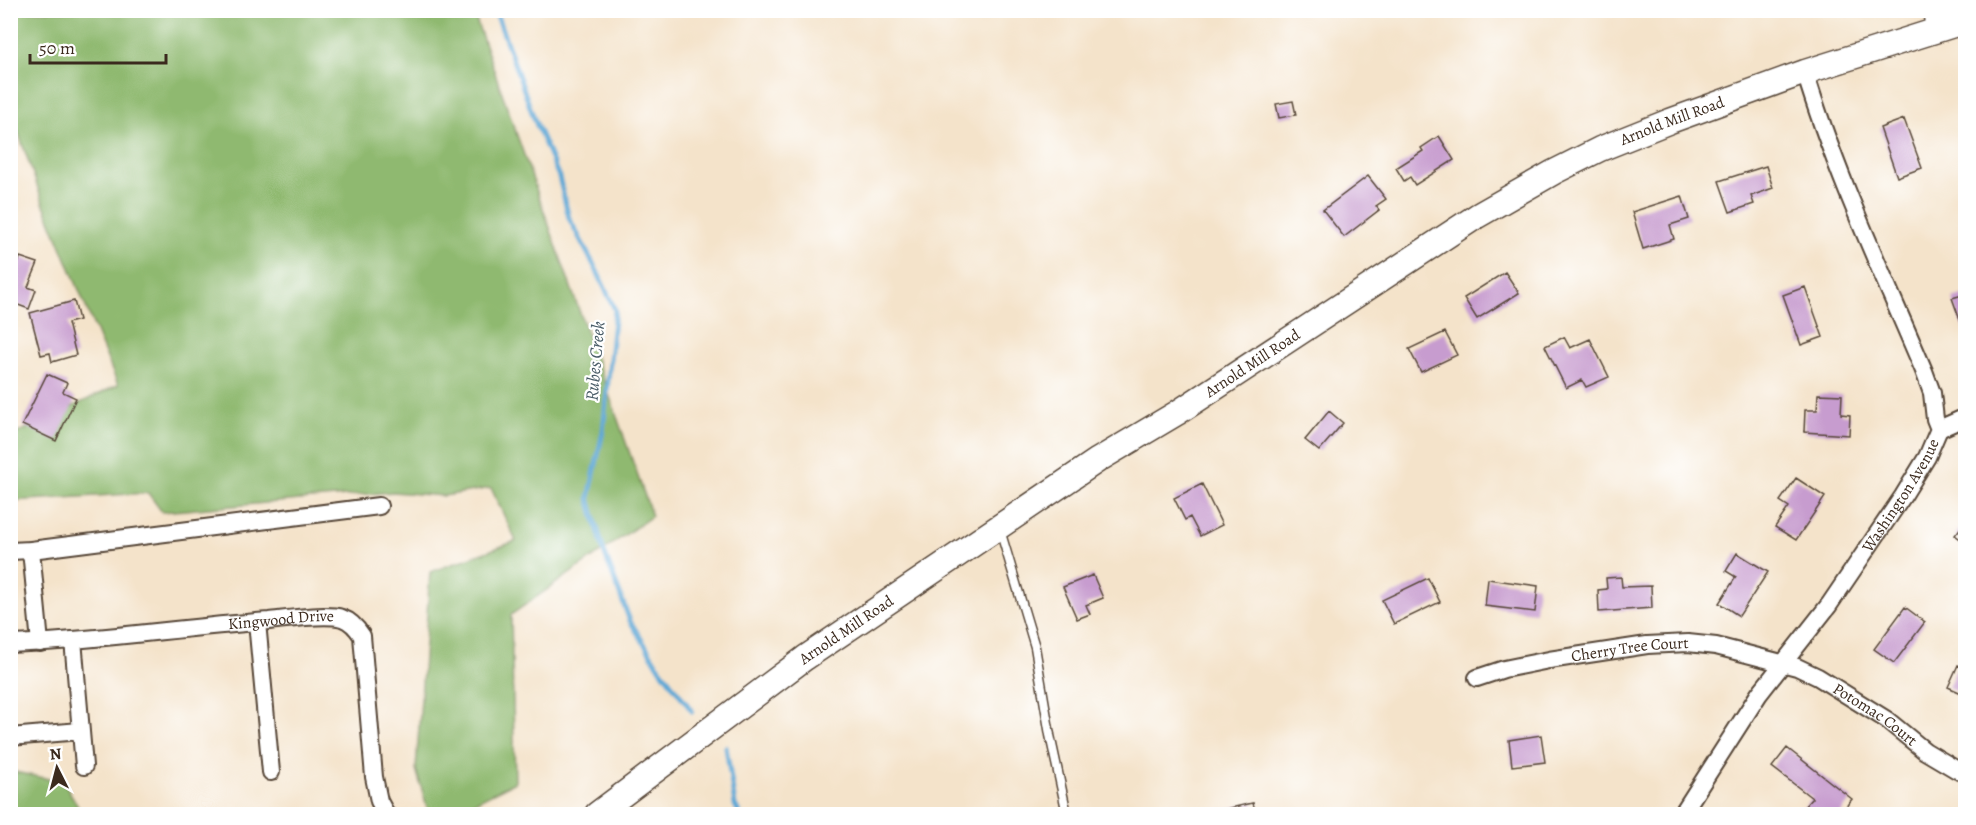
<svg xmlns="http://www.w3.org/2000/svg" width="1976" height="825" font-family="Alegreya,serif">
<rect width="100%" height="100%" fill="#fff"/>
<filter id="ink" filterUnits="userSpaceOnUse"><feTurbulence type="fractalNoise" baseFrequency=".0167" numOctaves="2"/><feDisplacementMap in="SourceGraphic" scale="12" xChannelSelector="R" yChannelSelector="G"/><feConvolveMatrix kernelMatrix="1 2 1 2 8 2 1 2 1" color-interpolation-filters="sRGB"/></filter>
<filter id="wash" filterUnits="userSpaceOnUse"><feTurbulence type="fractalNoise" baseFrequency=".008" numOctaves="4" result="noise"/><feDisplacementMap in="SourceGraphic" scale="24" xChannelSelector="R" yChannelSelector="G"/><feGaussianBlur stdDeviation="1.35" result="paint"/><feColorMatrix in="noise" values="0 0 0 0 0 0 0 0 0 0 0 0 0 0 0 0 0 1.4 0 .05"/><feComposite in="paint" operator="in"/></filter>
<g filter="url(#wash)">
<rect width="100%" height="100%" fill="#f4e3ca"/>
<path fill="#8fb970" stroke="#657247" stroke-width="1.5" d="M 11,11 L 473,11 L 652,516 L 511,615 L 515,782 L 451,814 L 429,814 L 416,769 L 430,572 L 516,541 L 491,488 L 444,496 L 393,492 L 162,512 L 148,493 L 11,501 L 11,436 L 118,385 L 44,205 L 11,112 Z
M 10,771 L 64,782 L 82,814 L 11,814 Z"/>
<g fill="none" stroke-linecap="round" stroke-linejoin="round">
<path stroke="#5ea8d5" stroke-width="5" d="M 495,10 L 535,121 L 559,177 L 569,218 L 597,271 L 615,310 L 603,431 L 589,498 L 603,549 L 630,621 L 657,664 L 692,711
M 726,747 L 735,805 L 740,814"/>
</g>
<g id="blocks">
<path fill="#c79ccf" d="M 1293,101 L 1296,115 L 1279,118 L 1276,104 Z
M 1904,119 L 1922,168 L 1897,177 L 1880,128 Z
M 1439,136 L 1454,160 L 1415,185 L 1410,177 L 1404,181 L 1396,168 L 1423,151 L 1421,148 Z
M 1766,166 L 1773,188 L 1751,196 L 1754,204 L 1730,212 L 1719,181 Z
M 1368,176 L 1386,199 L 1376,206 L 1379,210 L 1344,237 L 1323,210 Z
M 1682,196 L 1689,219 L 1670,225 L 1674,239 L 1643,249 L 1632,212 Z
M 20,257 L 38,263 L 28,287 L 36,290 L 29,309 L 10,302 L 10,261 L 18,264 Z
M 1505,272 L 1519,293 L 1477,319 L 1464,298 Z
M 1805,287 L 1823,337 L 1801,345 L 1783,295 Z
M 1966,294 L 1966,334 L 1965,334 L 1952,298 Z
M 74,301 L 79,320 L 68,323 L 76,355 L 52,362 L 50,353 L 41,355 L 30,313 Z
M 1445,332 L 1457,355 L 1421,372 L 1409,349 Z
M 1564,337 L 1570,348 L 1590,339 L 1609,377 L 1586,387 L 1582,380 L 1566,388 L 1545,346 Z
M 47,374 L 67,383 L 63,392 L 76,398 L 56,441 L 22,425 Z
M 1818,394 L 1842,395 L 1841,414 L 1850,415 L 1849,435 L 1804,432 L 1805,410 L 1817,410 Z
M 1329,411 L 1343,423 L 1319,451 L 1305,440 Z
M 1796,478 L 1825,497 L 1796,540 L 1775,527 L 1789,507 L 1780,501 Z
M 1202,484 L 1222,525 L 1200,536 L 1190,517 L 1185,520 L 1174,498 Z
M 1966,521 L 1966,543 L 1955,535 Z
M 1737,553 L 1768,572 L 1739,616 L 1719,603 L 1736,577 L 1726,571 Z
M 1093,575 L 1103,598 L 1086,605 L 1090,614 L 1077,619 L 1063,587 Z
M 1621,577 L 1622,587 L 1651,586 L 1652,608 L 1599,612 L 1598,590 L 1607,589 L 1606,578 Z
M 1428,578 L 1440,602 L 1394,624 L 1382,600 Z
M 1488,579 L 1538,586 L 1535,612 L 1485,606 Z
M 1905,607 L 1925,622 L 1894,663 L 1874,649 Z
M 1958,665 L 1966,669 L 1966,695 L 1948,687 Z
M 1541,735 L 1545,762 L 1512,766 L 1509,740 Z
M 1787,748 L 1852,799 L 1840,814 L 1813,814 L 1804,807 L 1812,798 L 1772,767 Z
M 1253,803 L 1256,814 L 1222,814 L 1221,810 Z"/>
</g>
</g>
<g filter="url(#ink)">
<use href="#blocks" fill-opacity="0" stroke="#574638" stroke-width="1.5"/>
<g fill="none" stroke-linecap="round" stroke-linejoin="round">
<defs>
<path id="lane" d="M 1928,10 L 1929,29
M 1000,530 L 1035,647 L 1050,735 L 1067,814"/>
<g id="street">
<path d="M 1939,429 L 1966,417"/>
<path d="M 31,550 L 40,643"/>
<path d="M 10,551 L 31,550 L 379,506"/>
<path d="M 257,622 L 271,772"/>
<path d="M 73,640 L 84,766"/>
<path id="s1" d="M 10,644 C 97,641 183,627 269,621 C 288,619 325,613 342,618 C 351,621 357,628 362,636 L 374,777 L 379,801 L 386,814"/>
<path id="s2" d="M 1477,678 L 1504,669 L 1549,660 L 1647,645 L 1688,643 L 1716,646 L 1797,667 L 1818,677 L 1887,720 L 1925,751 L 1957,770 L 1966,773"/>
<path d="M 10,737 L 80,731"/>
<path id="s3" d="M 1682,814 L 1759,694 L 1829,605 L 1903,496 L 1927,457 L 1939,429 L 1935,419 L 1932,393 L 1924,371 C 1882,272 1836,175 1805,72"/>
</g>
<g id="secondary">
<path id="s4" d="M 597,814 L 805,658 L 1098,460 L 1177,413 L 1477,216 L 1554,172 L 1600,149 L 1670,121 L 1805,72 L 1966,21"/>
</g>
</defs>
<use href="#lane" stroke="#574638" stroke-width="11"/>
<use href="#street" stroke="#574638" stroke-width="20"/>
<use href="#secondary" stroke="#574638" stroke-width="27"/>
<use href="#lane" stroke="#fff" stroke-width="8"/>
<use href="#street" stroke="#fff" stroke-width="16"/>
<use href="#secondary" stroke="#fff" stroke-width="24"/>
</g>
</g>
<g text-anchor="middle" dominant-baseline="central" stroke-width="4.5" stroke-linejoin="round" paint-order="stroke">
<g font-size="16" fill="#3b2a1e" stroke="#fff">
<text stroke="none"><textPath href="#s4" startOffset="1282">Arnold Mill Road</textPath></text>
<text stroke="none"><textPath href="#s4" startOffset="796">Arnold Mill Road</textPath></text>
<text stroke="none"><textPath href="#s3" startOffset="387">Washington Avenue</textPath></text>
<text stroke="none"><textPath href="#s1" startOffset="272">Kingwood Drive</textPath></text>
<text stroke="none"><textPath href="#s4" startOffset="310">Arnold Mill Road</textPath></text>
<text stroke="none"><textPath href="#s2" startOffset="156">Cherry Tree Court</textPath></text>
<text stroke="none"><textPath href="#s2" startOffset="418">Potomac Court</textPath></text>
</g>
<g font-size="18" font-style="italic" fill="#495c67" stroke="#fff">
<text transform="translate(595 361) rotate(-85)">Rubes Creek</text>
</g>
</g>
<rect width="1976" height="825" fill="none" stroke="#fff" stroke-width="36"/>
<g transform="translate(57 768) rotate(354)" stroke="#ffffff" stroke-width="4.5" paint-order="stroke">
<path d="M0-4.5L10 22L0 15L-10 22Z" fill="#3b2a1e"/>
<text y="-9" font-size="16" font-weight="bold" text-anchor="middle" fill="#3b2a1e">N</text>
</g>
<path d="M30 54v9h136v-9" fill="none" stroke="#3b2a1e" stroke-width="3"/>
<text x="39" y="54" font-size="18" fill="#3b2a1e" stroke="#ffffff" stroke-width="4.5" paint-order="stroke">50 m</text>
</svg>
